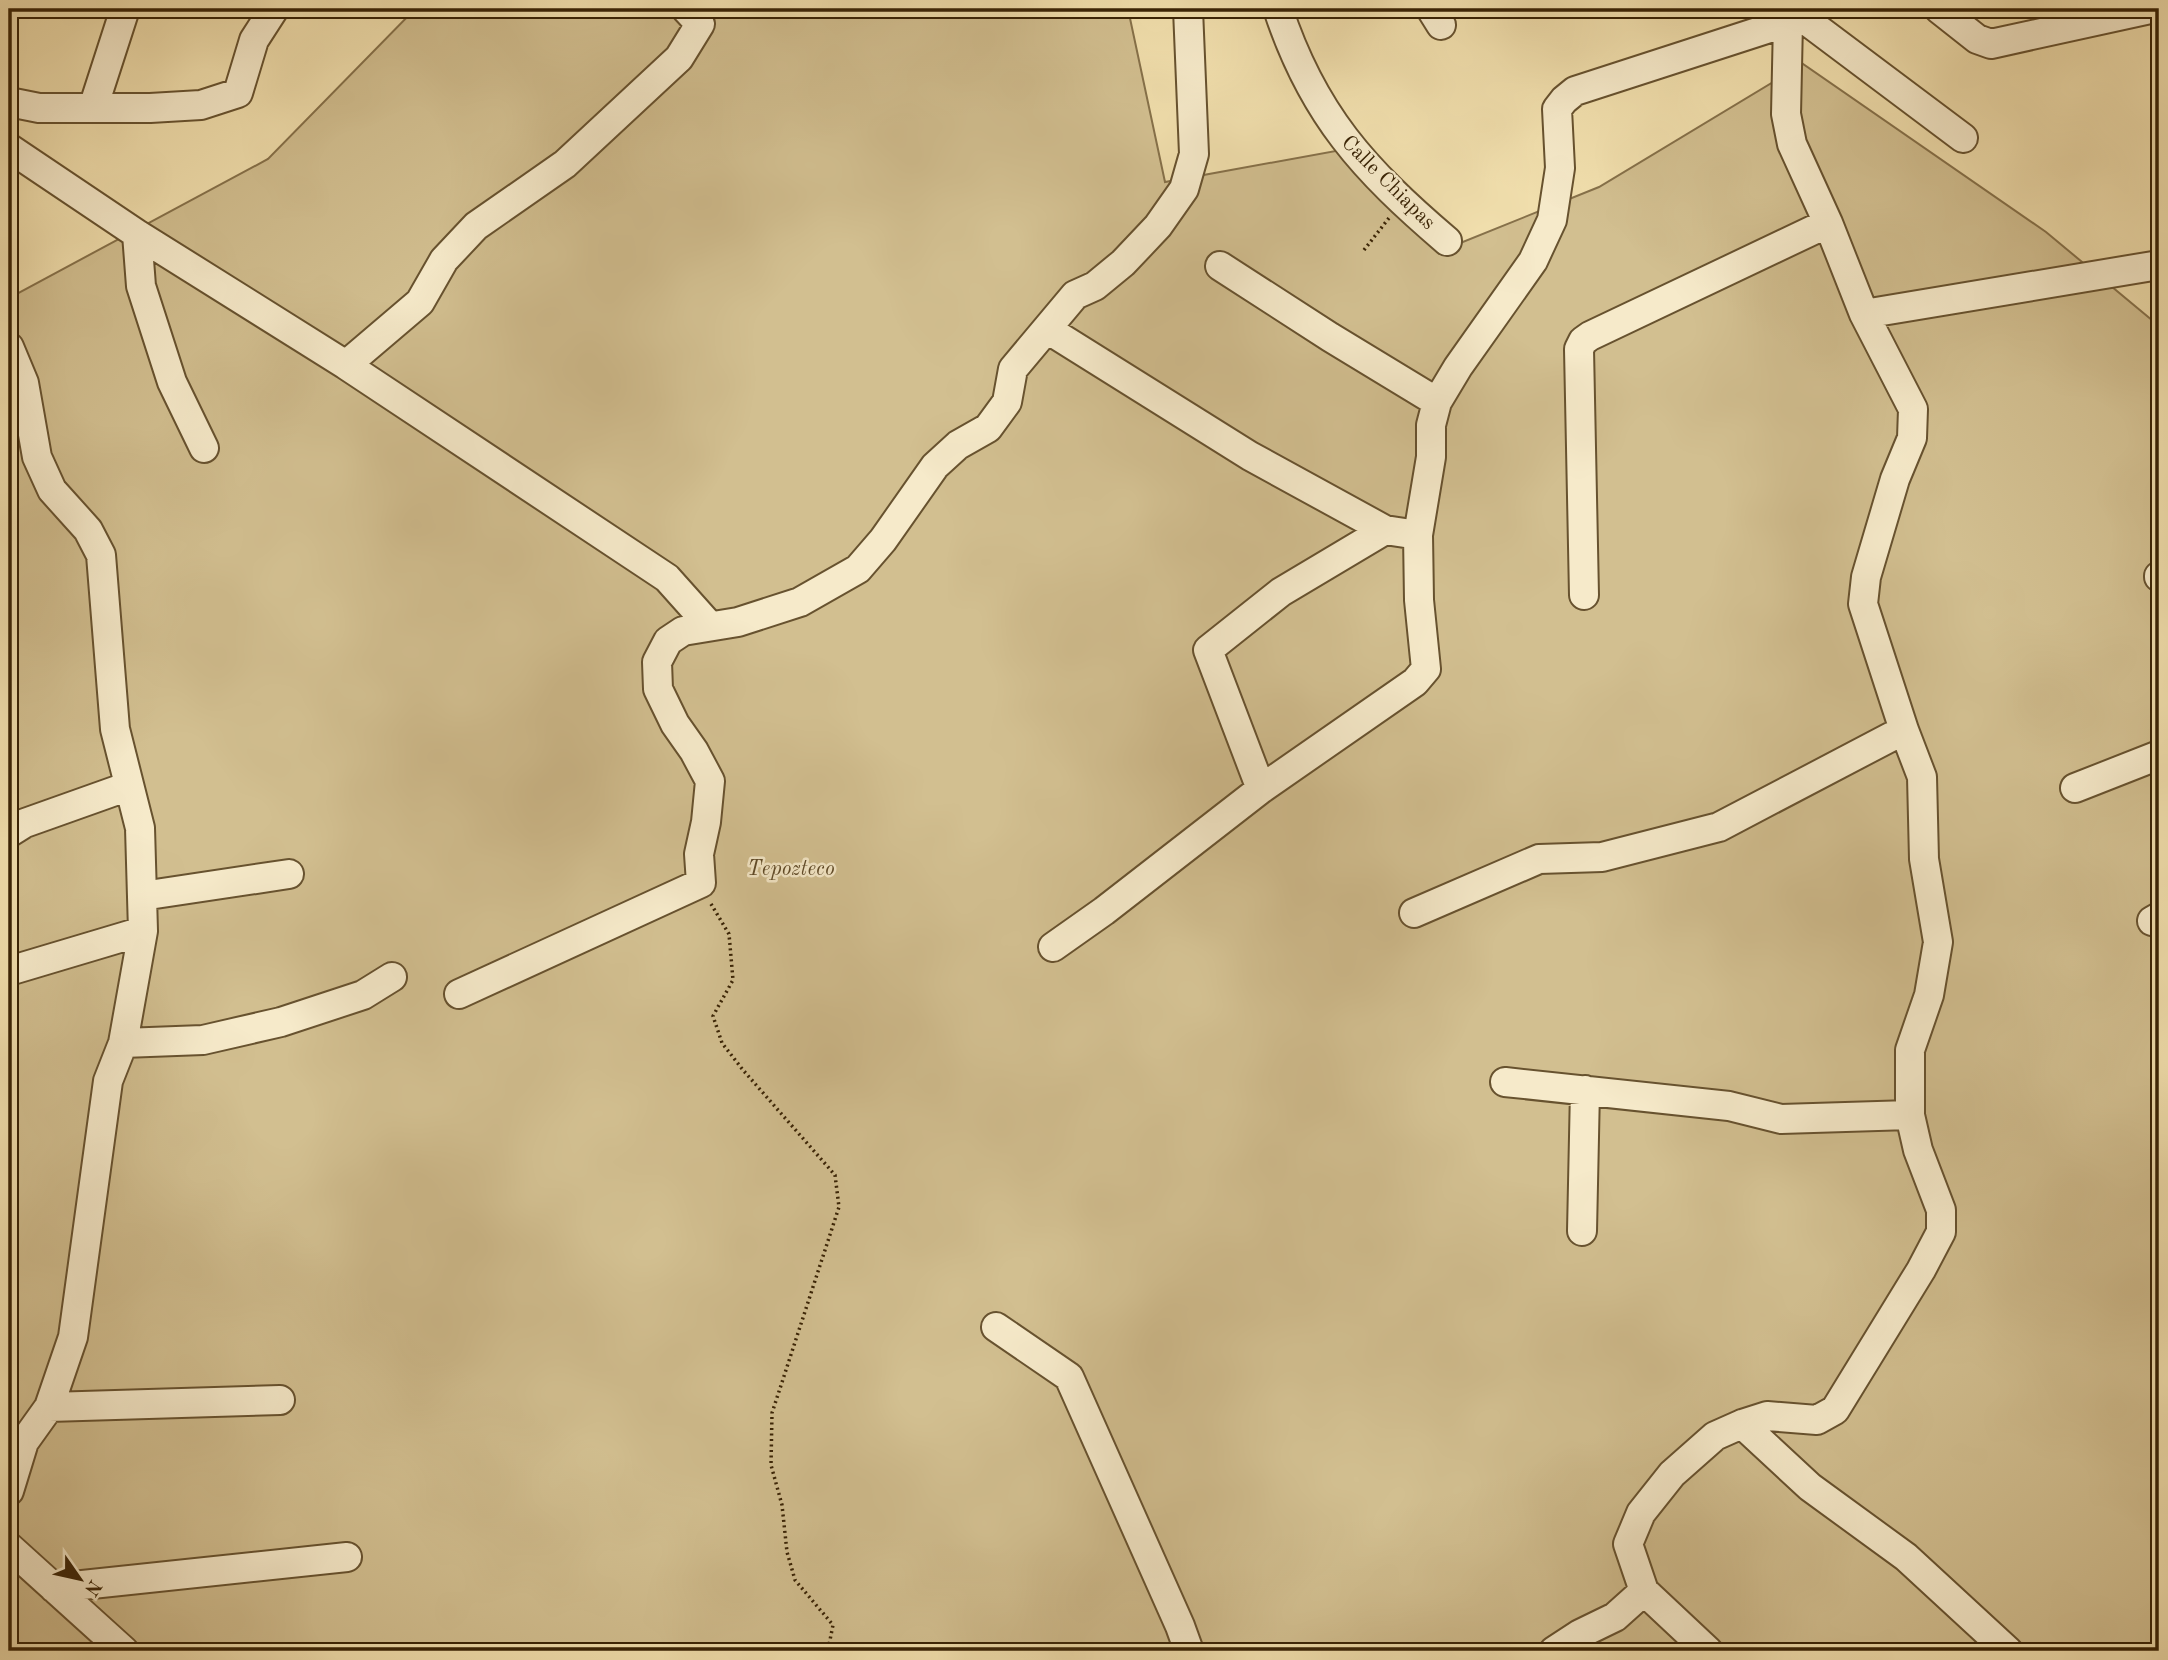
<svg xmlns="http://www.w3.org/2000/svg" width="2168" height="1660" font-family="'Old Standard TT',serif">
<rect width="100%" height="100%" fill="#f1dfad"/>
<filter id="stains"><feTurbulence type="fractalNoise" baseFrequency=".00286" numOctaves="4"/><feColorMatrix values="0 0 0 0 .2 0 0 0 0 .09 0 0 0 0 .02 0 0 0 .5 -.17"/></filter>
<radialGradient id="worn" r=".72"><stop offset=".6" stop-color="#630" stop-opacity="0"/><stop offset="1" stop-color="#630" stop-opacity=".3"/></radialGradient>
<path fill="#d2bf90" stroke="#86714a" stroke-width="2" d="M 415,9 L 1128,9 L 1165,182 L 1341,150 L 1438,252 L 1599,187 L 1803,64 L 2046,232 L 2159,326 L 2159,1651 L 9,1651 L 9,298 L 268,159 Z"/>
<g fill="none" stroke-linecap="round" stroke-linejoin="round">
<defs>
<path id="minor" d="M 1278,9 C 1313,115 1364,170 1447,241
M 1431,9 L 1441,25
M 1791,9 L 1963,138
M 1939,9 L 1977,39 L 1991,44 L 2150,9
M 9,102 L 39,108 L 150,108 L 201,105 L 238,93 L 254,40 L 274,9
M 93,108 L 125,9
M 9,148 L 137,234 L 346,365 L 667,578 L 709,625
M 137,234 L 141,286 L 172,382 L 204,448
M 1220,266 L 1330,337 L 1437,402
M 1864,314 L 2159,265
M 1047,329 L 1250,456 L 1385,530
M 9,347 L 24,383 L 37,457 L 52,490 L 88,530 L 101,555 L 115,729 L 140,828 L 143,931 L 123,1043 L 108,1081 L 73,1337 L 49,1407 L 24,1442 L 9,1491
M 346,365 L 420,302 L 444,260 L 476,226 L 565,164 L 679,58 L 700,24 L 686,9
M 2159,577 L 2159,576
M 1584,595 L 1579,349 L 1583,341 L 1590,336 L 1828,223
M 2075,788 L 2159,755
M 1261,789 L 1208,650 L 1281,592 L 1385,530 L 1418,535
M 9,833 L 25,823 L 129,786
M 142,896 L 289,874
M 1414,913 L 1539,859 L 1602,857 L 1719,827 L 1904,730
M 2152,921 L 2159,917
M 1053,947 L 1104,911 L 1261,789 L 1415,682 L 1426,669 L 1419,600 L 1418,535 L 1431,457 L 1431,425 L 1437,402 L 1458,367 L 1533,261 L 1552,220 L 1560,168 L 1557,109 L 1564,100 L 1575,91 L 1788,22
M 9,971 L 143,931
M 459,994 L 701,883 L 699,854 L 706,822 L 710,781 L 694,751 L 675,724 L 658,689 L 657,662 L 668,641 L 683,631 L 738,622 L 800,602 L 858,569 L 883,540 L 935,466 L 958,445 L 988,428 L 1007,402 L 1013,369 L 1075,295 L 1095,286 L 1123,263 L 1158,226 L 1184,189 L 1194,154 L 1188,9
M 123,1043 L 203,1040 L 281,1022 L 363,995 L 392,977
M 1505,1082 L 1729,1106 L 1781,1119 L 1910,1115
M 1582,1231 L 1585,1090
M 996,1327 L 1069,1377 L 1180,1626 L 1189,1651
M 49,1407 L 280,1400
M 1742,1424 L 1810,1487 L 1906,1557 L 2008,1651
M 9,1547 L 124,1651
M 54,1588 L 347,1557
M 1554,1651 L 1580,1634 L 1615,1617 L 1644,1591
M 1708,1651 L 1644,1591 L 1628,1544 L 1641,1513 L 1672,1474 L 1715,1436 L 1742,1424 L 1767,1416 L 1817,1420 L 1835,1410 L 1921,1270 L 1941,1232 L 1941,1210 L 1918,1150 L 1910,1115 L 1910,1050 L 1929,995 L 1938,942 L 1924,859 L 1922,777 L 1904,730 L 1863,604 L 1866,577 L 1895,479 L 1912,438 L 1913,409 L 1864,314 L 1828,223 L 1792,144 L 1786,114 L 1788,22 L 1785,9"/>
</defs>
<use href="#minor" stroke="#67522f" stroke-width="32"/>
<path stroke="#392305" stroke-width="3.5" stroke-dasharray="2 3.5" stroke-linecap="butt" d="M 1364,250 L 1389,218
M 711,904 L 729,934 L 733,980 L 713,1016 L 722,1043 L 743,1070 L 835,1175 L 839,1207 L 772,1413 L 771,1465 L 782,1505 L 787,1552 L 795,1580 L 833,1625 L 828,1650"/>
<use href="#minor" stroke="#f6eaca" stroke-width="28"/>
</g>
<g text-anchor="middle" dominant-baseline="central" stroke-width="5" stroke-linejoin="round" paint-order="stroke">
<g font-size="21" fill="#392305" stroke="#f6eaca">
<text transform="translate(1388 183) rotate(45)">Calle Chiapas</text>
</g>
<g font-size="21" font-style="italic" fill="#5f4a28" stroke="#f6eaca">
<text x="791" y="869">Tepozteco</text>
</g>
</g>
<rect width="2168" height="1660" fill="none" stroke="#f1dfad" stroke-width="35"/>
<rect x="10" y="10" width="2147" height="1639" fill="none" stroke="#392305" stroke-width="3.5"/>
<rect x="18" y="18" width="2133" height="1625" fill="none" stroke="#392305" stroke-width="2"/>
<g transform="translate(80 1579) rotate(124)" stroke="#f6eaca" stroke-width="5" paint-order="stroke">
<path d="M0-5L12 26L0 18L-12 26Z" fill="#392305"/>
<text y="-10" font-size="19" font-weight="bold" text-anchor="middle" fill="#392305">N</text>
</g>
<rect width="100%" height="100%" filter="url(#stains)"/>
<rect width="100%" height="100%" fill="url(#worn)"/>
</svg>
